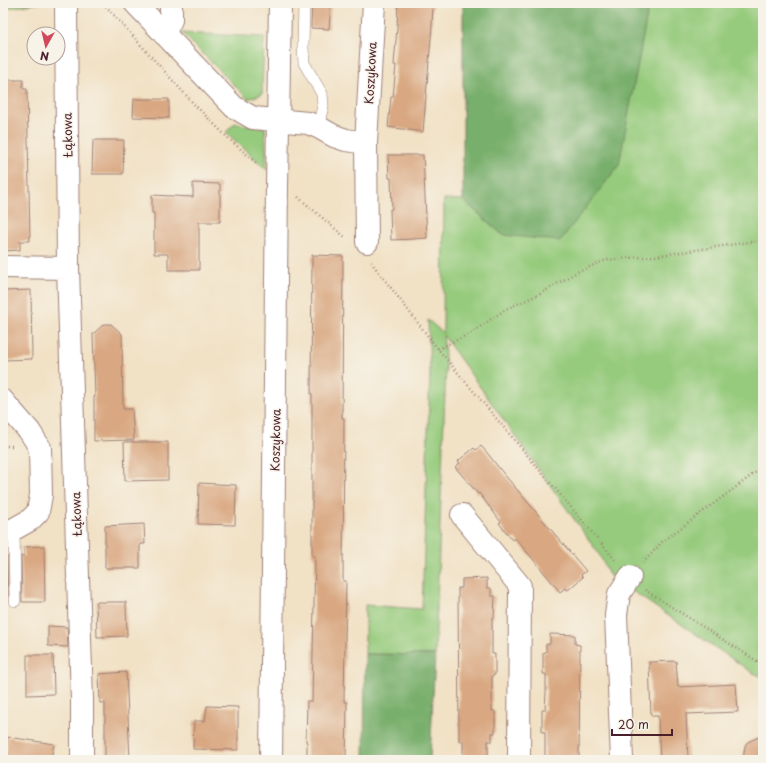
<svg xmlns="http://www.w3.org/2000/svg" width="766" height="763" font-family="'Playpen Sans',sans-serif">
<rect width="100%" height="100%" fill="#f7f3e8"/>
<filter id="ink" filterUnits="userSpaceOnUse"><feTurbulence type="fractalNoise" baseFrequency=".025" numOctaves="2"/><feDisplacementMap in="SourceGraphic" scale="8" xChannelSelector="R" yChannelSelector="G"/><feConvolveMatrix kernelMatrix="1 2 1 2 8 2 1 2 1" color-interpolation-filters="sRGB"/></filter>
<filter id="wash" filterUnits="userSpaceOnUse"><feTurbulence type="fractalNoise" baseFrequency=".012" numOctaves="4" result="noise"/><feDisplacementMap in="SourceGraphic" scale="16" xChannelSelector="R" yChannelSelector="G"/><feGaussianBlur stdDeviation="0.9" result="paint"/><feColorMatrix in="noise" values="0 0 0 0 0 0 0 0 0 0 0 0 0 0 0 0 0 1.4 0 .05"/><feComposite in="paint" operator="in"/></filter>
<g filter="url(#wash)">
<rect width="100%" height="100%" fill="#f1e1c5"/>
<path fill="#96cb7d" stroke="#707554" d="M 3,3 L 40,3 L 3,9 Z
M 650,3 L 763,3 L 763,677 L 753,673 L 610,576 L 599,554 L 443,335 L 446,367 L 435,655 L 365,654 L 365,605 L 422,609 L 430,372 L 428,320 L 443,333 L 444,199 L 463,200 L 503,235 L 618,165 L 649,4 Z
M 182,33 L 264,37 L 262,94 L 248,99 Z
M 235,123 L 265,128 L 267,170 L 226,132 Z"/>
<path fill="#78af6c" stroke="#61674c" d="M 463,3 L 650,3 L 649,4 L 619,165 L 560,241 L 503,235 L 463,200 Z
M 365,654 L 435,655 L 430,760 L 364,760 Z"/>
<g id="blocks">
<path fill="#d9a882" d="M 312,3 L 331,3 L 329,29 L 311,28 Z
M 398,3 L 433,3 L 432,26 L 423,132 L 388,127 L 391,97 L 393,97 L 396,65 L 394,65 L 397,28 Z
M 3,80 L 23,80 L 23,89 L 27,89 L 30,241 L 20,241 L 20,250 L 3,251 Z
M 134,99 L 169,99 L 169,118 L 133,117 Z
M 93,140 L 124,140 L 123,174 L 92,174 Z
M 388,155 L 423,155 L 427,238 L 413,239 L 391,240 L 390,209 L 392,209 L 391,178 L 389,178 Z
M 193,183 L 220,184 L 220,222 L 199,222 L 199,270 L 168,270 L 168,254 L 154,254 L 154,213 L 152,213 L 152,195 L 193,197 Z
M 312,255 L 343,256 L 342,418 L 344,418 L 343,581 L 346,581 L 344,702 L 347,702 L 346,760 L 307,760 L 307,742 L 306,742 L 307,701 L 312,701 L 315,556 L 312,556 L 312,394 L 311,394 Z
M 31,290 L 32,359 L 3,360 L 3,291 Z
M 104,324 L 111,324 L 122,334 L 123,409 L 132,409 L 134,440 L 94,441 L 94,397 L 95,397 L 93,334 Z
M 124,442 L 168,442 L 168,480 L 125,481 Z
M 481,446 L 488,454 L 503,473 L 586,571 L 581,575 L 583,577 L 568,590 L 565,588 L 560,592 L 538,565 L 515,538 L 512,540 L 506,532 L 499,523 L 501,522 L 479,493 L 478,494 L 455,467 L 460,463 L 458,461 L 474,448 L 476,450 Z
M 199,483 L 236,485 L 235,525 L 198,524 Z
M 144,524 L 145,544 L 140,544 L 140,568 L 105,568 L 105,526 Z
M 44,546 L 45,602 L 22,602 L 21,556 L 24,556 L 24,547 Z
M 3,556 L 7,556 L 8,602 L 3,602 Z
M 487,578 L 487,588 L 491,588 L 491,596 L 495,596 L 494,618 L 492,618 L 492,654 L 495,654 L 495,675 L 492,675 L 492,711 L 495,711 L 495,733 L 492,733 L 492,741 L 488,741 L 488,760 L 463,760 L 463,741 L 459,741 L 458,588 L 462,588 L 462,579 Z
M 96,602 L 126,602 L 127,636 L 97,637 Z
M 48,626 L 67,627 L 68,647 L 48,646 Z
M 550,634 L 575,635 L 575,644 L 580,645 L 579,760 L 545,760 L 545,732 L 542,732 L 542,710 L 545,710 L 546,692 L 546,674 L 543,674 L 543,653 L 546,652 L 546,644 L 550,644 Z
M 27,655 L 53,655 L 54,694 L 27,695 Z
M 676,661 L 678,687 L 736,684 L 738,712 L 686,714 L 688,760 L 660,760 L 658,716 L 651,716 L 649,662 Z
M 126,672 L 130,760 L 105,760 L 105,703 L 100,703 L 99,674 Z
M 207,706 L 238,707 L 238,750 L 193,749 L 194,721 L 205,721 Z
M 763,735 L 763,760 L 743,760 L 745,746 L 746,744 L 748,742 Z
M 8,737 L 54,744 L 51,760 L 5,760 Z"/>
</g>
</g>
<g filter="url(#ink)">
<use href="#blocks" fill-opacity="0" stroke="#9e8078" stroke-width="1"/>
<g fill="none" stroke-linecap="round" stroke-linejoin="round">
<defs>
<path id="lane" d="M 304,3 L 303,47 L 304,63 L 322,94 L 323,106 L 318,127
M 14,529 L 15,601"/>
<path id="street" d="M 66,3 L 68,268 L 82,700 L 82,760
M 135,3 L 234,107 L 253,118 L 308,123 L 318,127 L 334,136 L 346,140 L 366,143
M 164,34 L 171,20 L 171,3
M 367,242 L 366,143 L 374,3
M 3,267 L 68,268
M 3,401 L 30,432 L 40,448 L 41,495 L 38,512 L 30,520 L 14,529 L 3,533
M 462,515 L 520,586 L 519,760
M 271,760 L 277,186 L 280,3
M 622,760 L 616,615 L 619,594 L 630,577"/>
</defs>
<use href="#lane" stroke="#9e8078" stroke-width="12"/>
<use href="#street" stroke="#9e8078" stroke-width="24"/>
<path stroke="#9e8078" stroke-width="2.5" stroke-dasharray="1 3" stroke-linecap="butt" d="M 103,3 L 193,103 L 226,136 L 256,163
M 298,197 L 346,238
M 371,262 L 438,349 L 616,561
M 438,349 L 471,333 L 506,309 L 540,294 L 577,272 L 606,260 L 655,256 L 763,240
M 3,446 L 14,446
M 643,563 L 662,542 L 763,467
M 645,590 L 763,665"/>
<use href="#lane" stroke="#fff" stroke-width="11"/>
<use href="#street" stroke="#fff" stroke-width="22"/>
</g>
</g>
<g text-anchor="middle" dominant-baseline="central" stroke-width="3" stroke-linejoin="round" paint-order="stroke">
<g font-size="12" fill="#4a1f2b" stroke="#f7f3e8">
<text transform="translate(370 73) rotate(-87)">Koszykowa</text>
<text transform="translate(67 135) rotate(-91)">Łąkowa</text>
<text transform="translate(275 440) rotate(-89)">Koszykowa</text>
<text transform="translate(76 514) rotate(-92)">Łąkowa</text>
</g>
</g>
<rect width="766" height="763" fill="none" stroke="#f7f3e8" stroke-width="16"/>
<g transform="translate(46 46) rotate(188)"><circle r="19" fill="#f7f3e8" stroke="#b29e9c"/>
<path d="M0-3L7 15L0 10L-7 15Z" fill="#d1495b"/>
<text y="-6" font-size="11" font-weight="bold" text-anchor="middle" fill="#4a1f2b">N</text>
</g>
<path d="M612 729v6h60v-6" fill="none" stroke="#4a1f2b" stroke-width="2"/>
<text x="618" y="729" font-size="12" fill="#4a1f2b" stroke="#f7f3e8" stroke-width="3" paint-order="stroke">20 m</text>
</svg>
